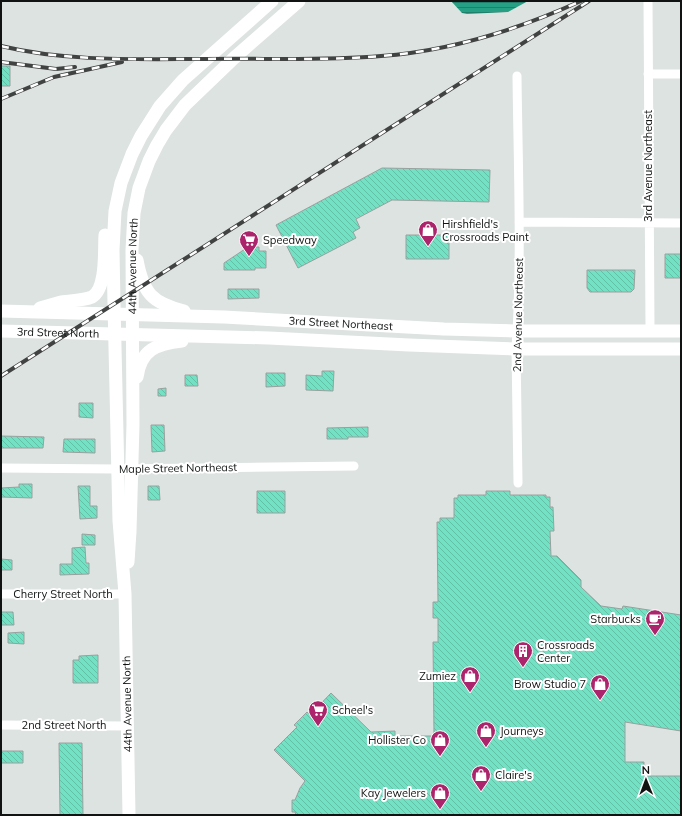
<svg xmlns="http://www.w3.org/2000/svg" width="682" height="816" font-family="Mulish,sans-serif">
<defs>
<pattern id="water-rules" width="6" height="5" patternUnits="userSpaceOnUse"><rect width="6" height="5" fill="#26a085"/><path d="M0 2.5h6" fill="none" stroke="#1f816c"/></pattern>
<pattern id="building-back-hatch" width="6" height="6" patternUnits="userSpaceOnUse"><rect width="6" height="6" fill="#73e1c3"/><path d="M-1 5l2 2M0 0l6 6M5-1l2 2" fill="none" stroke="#62c0a7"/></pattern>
</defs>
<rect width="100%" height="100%" fill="#dde3e1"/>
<path fill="url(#water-rules)" d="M 451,1 L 528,1 L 508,12 L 467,14 L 462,13 Z"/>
<path fill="url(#building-back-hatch)" stroke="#9aa09e" d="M 1,66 L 10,66 L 10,86 L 1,86 Z
M 382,168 L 490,170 L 489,202 L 392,200 L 356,219 L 360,228 L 353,232 L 356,238 L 298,268 L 276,225 Z
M 406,235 L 449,235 L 449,259 L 406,259 Z
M 248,247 L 259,247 L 259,251 L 266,251 L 266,268 L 255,268 L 255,270 L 224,270 L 224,263 Z
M 665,254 L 681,254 L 681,278 L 665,278 Z
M 587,270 L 635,270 L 634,289 L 631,292 L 590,292 L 587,288 Z
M 228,289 L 259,289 L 259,298 L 228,299 Z
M 322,371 L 334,371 L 333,391 L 306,390 L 306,375 L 322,376 Z
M 266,373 L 285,373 L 285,386 L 266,387 Z
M 185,375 L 197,375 L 198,386 L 185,386 Z
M 166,388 L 166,396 L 158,396 L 158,389 Z
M 79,403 L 93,403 L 93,418 L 79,417 Z
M 151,425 L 164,425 L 165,451 L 152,452 Z
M 368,427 L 368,437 L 348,437 L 348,439 L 327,439 L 327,428 Z
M 1,436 L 44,437 L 43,448 L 1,448 Z
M 64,439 L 95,439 L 95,453 L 63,452 Z
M 19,484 L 32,484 L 32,498 L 1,497 L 1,488 L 19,487 Z
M 78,486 L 90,486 L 90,506 L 97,506 L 97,518 L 80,519 Z
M 148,486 L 159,486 L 160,500 L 148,500 Z
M 257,491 L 285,491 L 285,513 L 257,513 Z
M 486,491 L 510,491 L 510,495 L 546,495 L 546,497 L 550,497 L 550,507 L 553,507 L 554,531 L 550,531 L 551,556 L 557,556 L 581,580 L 581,587 L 601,606 L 622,609 L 623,606 L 681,615 L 681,731 L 625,722 L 625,762 L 644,762 L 644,776 L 681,776 L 681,815 L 296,815 L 295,812 L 292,812 L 292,800 L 295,800 L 300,788 L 305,781 L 274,750 L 297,727 L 294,725 L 307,712 L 310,715 L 331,693 L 371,732 L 395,731 L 395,736 L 434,736 L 433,642 L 438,642 L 438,618 L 433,618 L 433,602 L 438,602 L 437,522 L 440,522 L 440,518 L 454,518 L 454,498 L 458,498 L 458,495 L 486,495 Z
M 82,534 L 95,535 L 95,545 L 82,545 Z
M 85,547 L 86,563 L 89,563 L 89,574 L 60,575 L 60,564 L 72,564 L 72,548 Z
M 1,559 L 12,560 L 12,570 L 1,570 Z
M 1,612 L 13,612 L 14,625 L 1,625 Z
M 24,632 L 24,644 L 8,643 L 8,633 Z
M 98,655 L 98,683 L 73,683 L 73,660 L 79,660 L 79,656 Z
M 59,743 L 82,743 L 83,815 L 60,815 Z
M 1,751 L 23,751 L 23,763 L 1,763 Z"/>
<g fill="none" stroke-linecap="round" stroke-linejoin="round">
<path stroke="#fff" stroke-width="9" d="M 648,1 L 650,331
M 648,74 L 681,74
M 517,76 C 518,167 522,259 516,349 L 518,483
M 519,222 L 681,223
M 1,468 L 118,469 L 354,466
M 1,594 L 125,594
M 1,725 L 127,726"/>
<g stroke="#fff" stroke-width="13">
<path d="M 137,260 C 143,293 152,303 184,311"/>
<path d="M 40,308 C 47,306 54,304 61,302 C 70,301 85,300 92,297 C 107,288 104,250 105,235"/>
<path id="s1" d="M 1,311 L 224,317 L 444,329 L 518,331 L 681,331"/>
<path id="s2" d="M 1,331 L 269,338 L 409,345 L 516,349 L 681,349"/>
<path d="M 137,377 C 141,349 157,344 182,341"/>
<path id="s3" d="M 128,562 L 130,531 L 133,424 L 132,250 L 134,213 L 139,188 L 149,161 L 157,145 L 166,130 L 185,105 L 234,58 L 299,1"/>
<path d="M 129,815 L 125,594 L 119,521 L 114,304 L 113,250 L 115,211 L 121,183 L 132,154 L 141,136 L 160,106 L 183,80 L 272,1"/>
</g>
<defs>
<path id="rail" d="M 1,46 C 67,62 138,59 206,59 C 264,58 323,61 381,56 C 450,51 517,30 581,1
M 1,62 L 56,69 L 75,67
M 1,99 L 54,77 L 122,62
M 1,376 L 589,1"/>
</defs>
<use href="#rail" stroke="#414343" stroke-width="4"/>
<use href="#rail" stroke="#fff" stroke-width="2.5" stroke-dasharray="8" stroke-linecap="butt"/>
</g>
<defs>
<symbol id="shop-pin" viewBox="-11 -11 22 30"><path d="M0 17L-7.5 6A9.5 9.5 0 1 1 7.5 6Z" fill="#ac256c" stroke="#fff"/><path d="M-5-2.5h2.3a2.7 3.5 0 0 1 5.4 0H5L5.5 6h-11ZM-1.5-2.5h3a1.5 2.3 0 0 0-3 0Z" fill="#fff"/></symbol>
<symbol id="supermarket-pin" viewBox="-11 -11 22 30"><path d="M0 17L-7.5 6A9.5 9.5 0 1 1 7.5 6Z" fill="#ac256c" stroke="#fff"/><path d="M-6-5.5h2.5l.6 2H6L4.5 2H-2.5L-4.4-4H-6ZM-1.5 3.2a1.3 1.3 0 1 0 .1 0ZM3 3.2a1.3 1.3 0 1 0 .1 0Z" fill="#fff"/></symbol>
<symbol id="cafe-pin" viewBox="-11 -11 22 30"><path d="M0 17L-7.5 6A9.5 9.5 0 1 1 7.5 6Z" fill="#ac256c" stroke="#fff"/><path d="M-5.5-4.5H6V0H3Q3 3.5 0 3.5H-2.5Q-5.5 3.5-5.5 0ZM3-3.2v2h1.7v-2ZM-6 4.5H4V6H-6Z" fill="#fff"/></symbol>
<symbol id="building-pin" viewBox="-11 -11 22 30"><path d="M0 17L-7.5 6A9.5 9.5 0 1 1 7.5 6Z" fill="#ac256c" stroke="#fff"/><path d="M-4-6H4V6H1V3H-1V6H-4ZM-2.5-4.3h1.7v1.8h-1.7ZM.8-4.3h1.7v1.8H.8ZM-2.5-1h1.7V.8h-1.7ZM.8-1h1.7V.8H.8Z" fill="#fff"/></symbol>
</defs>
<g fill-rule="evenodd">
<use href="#shop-pin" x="417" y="219" width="22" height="30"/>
<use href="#supermarket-pin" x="238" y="229" width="22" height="30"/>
<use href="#cafe-pin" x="644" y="608" width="22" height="30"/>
<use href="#building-pin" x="512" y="640" width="22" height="30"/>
<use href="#shop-pin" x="459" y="665" width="22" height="30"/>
<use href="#shop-pin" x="589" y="673" width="22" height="30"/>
<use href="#supermarket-pin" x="307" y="699" width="22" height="30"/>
<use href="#shop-pin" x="475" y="720" width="22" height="30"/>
<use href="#shop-pin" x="429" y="729" width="22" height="30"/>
<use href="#shop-pin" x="470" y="764" width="22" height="30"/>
<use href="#shop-pin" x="429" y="782" width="22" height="30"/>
</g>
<g text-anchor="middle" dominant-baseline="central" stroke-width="4" stroke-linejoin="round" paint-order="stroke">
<g font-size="11" fill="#111313" stroke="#fff">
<text transform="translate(648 166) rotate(-90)">3rd Avenue Northeast</text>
<text stroke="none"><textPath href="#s3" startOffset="296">44th Avenue North</textPath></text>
<text transform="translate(518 315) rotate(-89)">2nd Avenue Northeast</text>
<text stroke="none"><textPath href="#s1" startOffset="340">3rd Street Northeast</textPath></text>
<text stroke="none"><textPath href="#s2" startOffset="57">3rd Street North</textPath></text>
<text transform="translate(178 468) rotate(-1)">Maple Street Northeast</text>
<text x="63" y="594">Cherry Street North</text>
<text transform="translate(127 704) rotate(-91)">44th Avenue North</text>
<text x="64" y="725">2nd Street North</text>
</g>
<g font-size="11" fill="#111313" stroke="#fff" text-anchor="start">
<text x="442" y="224">Hirshfield's<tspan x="442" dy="13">Crossroads Paint</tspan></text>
<text x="263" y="240">Speedway</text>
<text x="641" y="619" text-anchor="end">Starbucks</text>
<text x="537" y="645">Crossroads<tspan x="537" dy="13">Center</tspan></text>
<text x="456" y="676" text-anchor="end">Zumiez</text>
<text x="586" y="684" text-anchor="end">Brow Studio 7</text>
<text x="332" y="710">Scheel's</text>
<text x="500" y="731">Journeys</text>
<text x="426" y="740" text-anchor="end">Hollister Co</text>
<text x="495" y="775">Claire's</text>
<text x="426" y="793" text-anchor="end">Kay Jewelers</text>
</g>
</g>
<rect width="682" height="816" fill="none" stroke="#111313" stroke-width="4"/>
<g transform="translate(646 780) rotate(359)" stroke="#ffffff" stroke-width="3" paint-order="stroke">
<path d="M0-3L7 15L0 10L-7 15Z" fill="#111313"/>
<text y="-6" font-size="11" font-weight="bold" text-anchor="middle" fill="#111313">N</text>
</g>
</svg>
